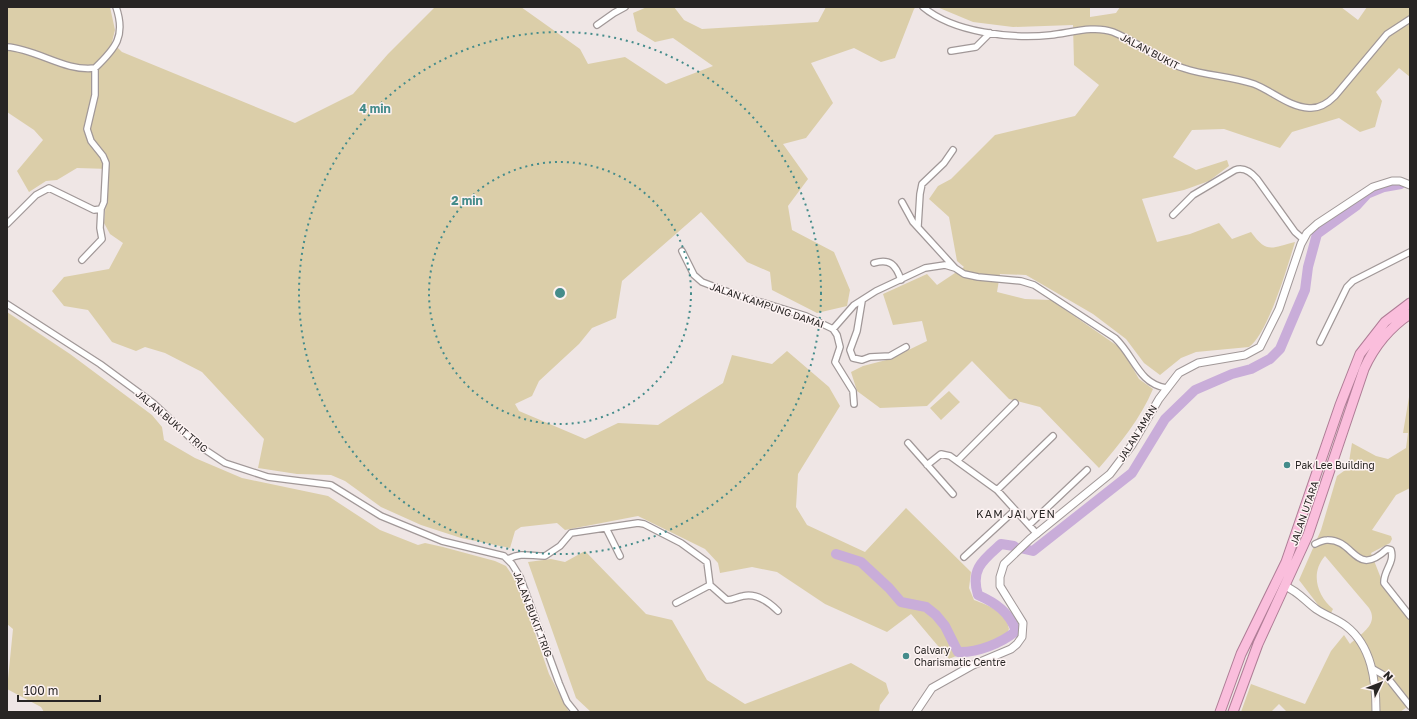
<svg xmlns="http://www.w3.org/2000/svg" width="1417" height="719" font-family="'Golos Text',sans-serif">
<rect width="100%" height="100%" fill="#efe6e5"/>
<path fill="#dbcea9" d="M 7,7 L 110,7 L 115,30 L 112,42 L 122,52 L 295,123 L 353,94 L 388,54 L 435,7 L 521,7 L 580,49 L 588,64 L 625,57 L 666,84 L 713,66 L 673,38 L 655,42 L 637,31 L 633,13 L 647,7 L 674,7 L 684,20 L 702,29 L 818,22 L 826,7 L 916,7 L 914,9 L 895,58 L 881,62 L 854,48 L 811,63 L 833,103 L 806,138 L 783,144 L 808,179 L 788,206 L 792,230 L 834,252 L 850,290 L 847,306 L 817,313 L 772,290 L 770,272 L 747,262 L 701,212 L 622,281 L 616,318 L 592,328 L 579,344 L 539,381 L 532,396 L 515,404 L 519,411 L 585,439 L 618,423 L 658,425 L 723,383 L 732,355 L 772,364 L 787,351 L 829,387 L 840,406 L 798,474 L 796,507 L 807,525 L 865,552 L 906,508 L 971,572 L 969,588 L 974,600 C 989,606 1006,611 1009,629 L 1006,635 L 949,659 L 911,614 L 887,632 L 825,604 L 777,572 L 752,567 L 720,573 L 718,563 L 705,549 L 638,516 L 565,530 L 557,523 L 521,527 L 515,531 L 510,548 L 461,538 L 421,525 L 381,507 L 345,481 L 331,475 L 297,474 L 258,468 L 264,439 L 202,372 L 165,353 L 145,347 L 136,351 L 112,342 L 88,310 L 64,306 L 52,291 L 64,277 L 109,269 L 123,243 L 110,234 L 104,223 L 109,169 L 77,168 L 57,180 L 46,181 L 29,192 L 17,171 L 43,140 L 34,130 L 7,112 Z
M 937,7 L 1090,7 L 1090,17 L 1116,13 L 1120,7 L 1341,7 L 1358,20 L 1367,7 L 1410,7 L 1410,77 L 1399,68 L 1376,92 L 1382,101 L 1375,127 L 1360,132 L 1339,118 L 1292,132 L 1280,148 L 1224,129 L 1192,130 L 1173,157 L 1196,170 L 1227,160 L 1229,166 L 1209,181 L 1184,190 L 1142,199 L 1157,242 L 1190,234 L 1219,223 L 1232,239 L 1251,232 C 1267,254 1271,248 1295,242 C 1288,265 1268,334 1249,347 L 1196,352 L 1181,358 L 1160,375 L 1144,363 L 1126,339 L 1093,314 L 1026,275 L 1000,274 L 997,292 L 1025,299 L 1051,300 L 1119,347 L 1124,353 L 1139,379 L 1153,389 C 1141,418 1119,445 1099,468 L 1040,407 L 1009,399 L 972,361 L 927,406 L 880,408 L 857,391 L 851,372 L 863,366 L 890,359 L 927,341 L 922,321 L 893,325 L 883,294 L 927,274 L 937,285 L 964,267 L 957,261 L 949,217 L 929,199 L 938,186 L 951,179 L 995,135 L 1075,116 L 1099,85 L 1074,65 L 1073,25 L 1013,27 L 973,22 Z
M 7,312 L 70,354 L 152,415 L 162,427 L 164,440 L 195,458 L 242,478 L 328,496 L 380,530 L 418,545 L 425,543 L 443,547 L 495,561 L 506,566 L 518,584 L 549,674 L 569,712 L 44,712 L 41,707 L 7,689 L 13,629 L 7,624 Z
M 949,391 L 960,402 L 941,420 L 930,408 Z
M 1410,391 L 1410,488 L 1396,495 L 1372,530 L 1391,536 L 1392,539 L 1390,543 L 1371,553 L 1386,591 L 1410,621 L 1410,705 L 1400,712 L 1287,712 L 1279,704 L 1271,712 L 1241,712 L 1251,684 L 1305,704 L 1331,651 L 1344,635 L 1350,644 C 1362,633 1379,624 1369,608 L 1325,556 C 1310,573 1317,596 1333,609 L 1330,615 L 1322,610 L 1299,580 L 1321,530 L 1337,476 L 1348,468 L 1352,443 L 1376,456 L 1388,459 L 1406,448 L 1408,433 L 1403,433 Z
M 585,551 L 646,614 L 672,620 L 707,680 L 745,704 L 851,663 L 886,683 L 889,693 L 880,705 L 879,712 L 591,712 L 576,698 L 528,562 L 551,559 L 565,562 Z"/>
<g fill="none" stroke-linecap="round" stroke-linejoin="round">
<path stroke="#c9add9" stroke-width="10" d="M 1020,548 L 1033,551 L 1132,473 L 1165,419 L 1195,390 L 1232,374 L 1251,369 L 1270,359 L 1280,349 L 1305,290 L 1308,267 L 1317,234 L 1356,206 L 1367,194 L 1384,187 L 1401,184
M 836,554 L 861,562 L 889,588 L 901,602 L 926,607 L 936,615 L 945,626 L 958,652 C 977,653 1002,643 1016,631 C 1009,612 996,603 978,595 C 970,569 983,560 1001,544 L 1014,546"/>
<defs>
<path id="minor" d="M 923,7 C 954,33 1012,39 1051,35 C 1070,33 1094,25 1113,32 C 1138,42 1158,60 1183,68 C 1206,76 1231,76 1254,84 C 1272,91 1289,107 1309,108 C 1320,109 1328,103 1335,96 L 1387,34 L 1410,19
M 597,25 L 614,13 L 625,7
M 7,47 C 37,49 65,72 95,68 C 116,48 126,36 116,7
M 951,51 L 976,47 L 990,33
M 902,202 L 913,222 L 955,268 L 964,274 L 978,277 L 1021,281 L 1034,285 L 1115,338 C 1135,357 1138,383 1166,388
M 1173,215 L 1193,195 L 1235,170 C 1243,167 1251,172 1257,179 L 1295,232 L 1303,239
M 7,224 L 36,195 L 49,188 L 94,210 L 101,209 L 104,202 L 106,163 L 103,156 L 91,141 L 87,129 L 95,95 L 95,68
M 918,226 L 920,194 L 922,184 L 944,163 L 953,150
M 682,251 L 694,275 L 702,282 L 731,293 L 806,316 L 833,329 L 837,335 L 840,347 L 835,362 L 853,391 L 854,404
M 82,260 L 102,239 L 100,228 L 101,209
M 874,263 C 890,258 896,265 901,280
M 862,301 L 857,331 L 850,350 L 853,358 L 862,360 L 870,357 L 890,356 L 906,347
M 7,304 L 100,364 L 153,403 L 198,445 L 225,463 L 268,477 L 331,485 L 381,516 L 442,541 L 504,556 L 512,564 L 520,577 L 559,683 L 567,702 L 575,712
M 833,329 L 854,305 L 876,291 L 925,268 L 945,265 L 955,268
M 1320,342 L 1347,287 L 1353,281 L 1410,252
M 908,443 L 953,494
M 957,461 L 1015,403
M 927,465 L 941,454 L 950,456 L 997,490 L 1037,534
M 997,490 L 1053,436
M 1029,525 L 1087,470
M 606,528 L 620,556
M 1315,544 C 1319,542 1323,540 1327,540 C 1355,539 1355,579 1387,549 L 1391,550 C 1395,563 1383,571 1384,583 L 1410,616
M 964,557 L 1015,510
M 508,559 C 521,552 530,556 545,556 L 560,546 L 571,533 L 638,523 L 644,524 L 681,543 L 707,562 L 710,585 L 676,603
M 710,585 L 727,600 C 733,600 737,597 743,596 C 756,593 769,602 778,611
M 1373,669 L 1387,677 L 1410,706"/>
<path id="tertiary" d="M 1285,586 C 1299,592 1305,601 1316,609 C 1326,616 1337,619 1346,626 C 1372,646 1376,681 1376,712
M 916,712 L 932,688 L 973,665 L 1011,649 L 1017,644 L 1022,637 L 1023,623 L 1000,586 L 1000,577 L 1004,564 L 1030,539 L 1110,474 L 1132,445 L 1159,399 L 1179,373 L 1198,363 L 1245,355 L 1260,347 L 1279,309 L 1301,244 L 1307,233 L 1317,224 L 1373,187 L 1392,181 L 1400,181 L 1410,185"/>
<path id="trunk" d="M 1220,712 L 1241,654 L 1286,562 L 1340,405 L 1360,354 L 1385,322 L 1410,303
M 1233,712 L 1258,644 L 1308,535 L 1364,369 C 1374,347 1389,328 1410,314"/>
</defs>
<use href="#minor" stroke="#a19898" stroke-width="8"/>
<use href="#tertiary" stroke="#a19898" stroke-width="9"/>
<use href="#trunk" stroke="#af7d96" stroke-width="11"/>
<use href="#minor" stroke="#fff" stroke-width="5.5"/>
<use href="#tertiary" stroke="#fff" stroke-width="7"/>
<use href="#trunk" stroke="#fabedc" stroke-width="9"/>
</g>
<g fill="none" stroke="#458c8b" stroke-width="2" stroke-dasharray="2 4">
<circle cx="560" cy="293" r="131"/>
<circle cx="560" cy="293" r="261"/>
</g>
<g fill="#458c8b" stroke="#fdf3f3" stroke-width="1.5">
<circle cx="1287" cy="465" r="4"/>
<circle cx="906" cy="656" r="4"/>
</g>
<g text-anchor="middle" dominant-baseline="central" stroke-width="3" stroke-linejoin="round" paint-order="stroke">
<g font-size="10" fill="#282524" stroke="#fdf3f3">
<text transform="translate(1150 51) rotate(28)">JALAN BUKIT</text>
<text transform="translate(767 305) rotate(19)">JALAN KAMPUNG DAMAI</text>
<text transform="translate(172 421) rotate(40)">JALAN BUKIT TRIG</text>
<text transform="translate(1137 433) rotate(-58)">JALAN AMAN</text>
<text transform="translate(1304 513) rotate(-71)">JALAN UTARA</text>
<text transform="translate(533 614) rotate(69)">JALAN BUKIT TRIG</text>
</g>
<g font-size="10" fill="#282524" stroke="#fdf3f3" text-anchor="start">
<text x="1295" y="465">Pak Lee Building</text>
<text x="914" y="650">Calvary<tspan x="914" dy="12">Charismatic Centre</tspan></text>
</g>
<g font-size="11" letter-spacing="1" fill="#282524" stroke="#fdf3f3">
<text x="1016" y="513">KAM JAI YEN</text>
</g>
</g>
<circle cx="560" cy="293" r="6" fill="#458c8b" stroke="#fdf3f3" stroke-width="2"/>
<g font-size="12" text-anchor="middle" font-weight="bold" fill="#458c8b" stroke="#fdf3f3" stroke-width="3" stroke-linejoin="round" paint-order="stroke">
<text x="375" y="113">4 min</text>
<text x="467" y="205">2 min</text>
</g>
<rect width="1417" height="719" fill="none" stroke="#282524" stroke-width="16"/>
<g transform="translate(1381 683) rotate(47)" stroke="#fdf3f3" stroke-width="3" paint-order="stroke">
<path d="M0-3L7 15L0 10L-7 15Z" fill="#282524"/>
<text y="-6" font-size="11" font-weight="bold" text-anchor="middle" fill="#282524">N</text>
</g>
<path d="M18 695v6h82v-6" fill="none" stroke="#282524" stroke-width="2"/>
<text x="24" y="695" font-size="12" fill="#282524" stroke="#fdf3f3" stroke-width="3" paint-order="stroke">100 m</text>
</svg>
